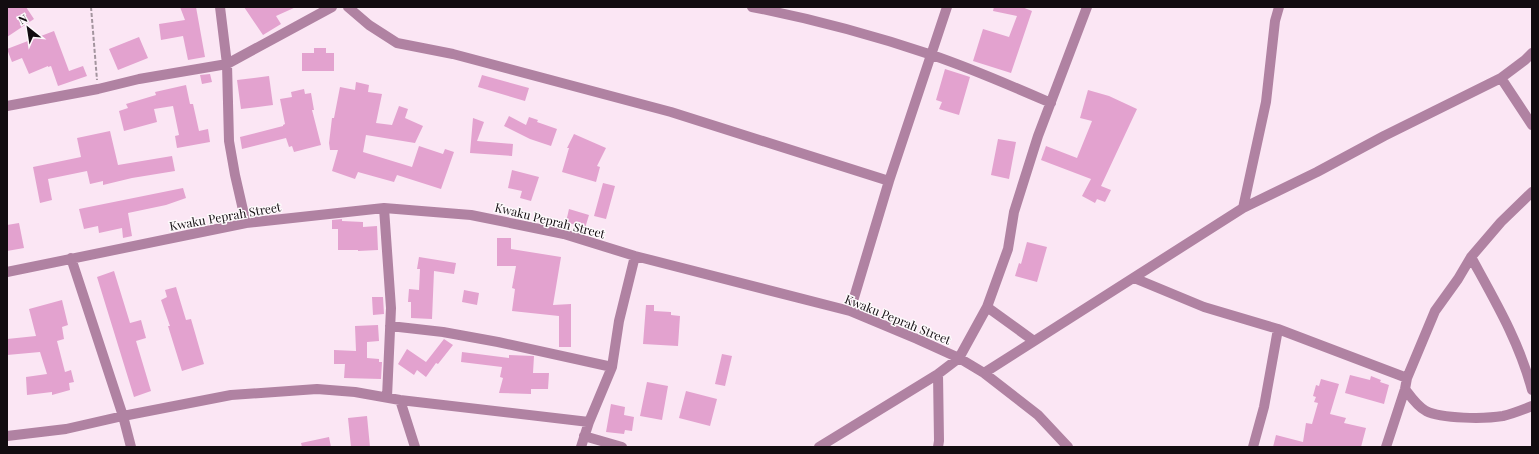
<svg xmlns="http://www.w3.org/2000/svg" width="1539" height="454" font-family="'Playfair Display',serif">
<rect width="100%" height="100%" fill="#fbe6f4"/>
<path fill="#e3a2cf" d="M 7,7 L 26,7 L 34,19 L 7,37 Z
M 180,7 L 196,7 L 205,57 L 188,60 L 183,36 L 161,40 L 159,24 L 185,20 Z
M 244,7 L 296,7 L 276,16 L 281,24 L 263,35 Z
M 994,7 L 1022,7 L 1032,11 L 1011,73 L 973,61 L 983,29 L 1009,37 L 1017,16 L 993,11 Z
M 54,31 L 69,71 L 83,66 L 87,76 L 58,86 L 51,66 L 48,67 L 48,66 L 29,74 L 22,58 L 12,62 L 7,49 Z
M 139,37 L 148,58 L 118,70 L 109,49 Z
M 314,48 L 326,48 L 326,53 L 334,53 L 334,71 L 302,71 L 302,53 L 314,53 Z
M 945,69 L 970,77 L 959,115 L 939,109 L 942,102 L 936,100 Z
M 210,74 L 212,82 L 202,84 L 200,75 Z
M 482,75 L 529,88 L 525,101 L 478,87 Z
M 269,76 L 273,105 L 241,109 L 237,80 Z
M 356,82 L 369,85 L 368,92 L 382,94 L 376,123 L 392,125 L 399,106 L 408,109 L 405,118 L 423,126 L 415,143 L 366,135 L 363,152 L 412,167 L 419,146 L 443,154 L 445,149 L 454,152 L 441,189 L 397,175 L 394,182 L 358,172 L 355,179 L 332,171 L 338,150 L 330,150 L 329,143 L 332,118 L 334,118 L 340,87 L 355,90 Z
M 186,85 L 190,104 L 193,104 L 199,131 L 208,129 L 210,142 L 177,148 L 175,136 L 179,135 L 173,106 L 154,109 L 157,122 L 124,131 L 119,111 L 128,108 L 126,104 L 156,95 L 155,92 Z
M 304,89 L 305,94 L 311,93 L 314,110 L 312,110 L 321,145 L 294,152 L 292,146 L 289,147 L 286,138 L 242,149 L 240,137 L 283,126 L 283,125 L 285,124 L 280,99 L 292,97 L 291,92 Z
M 1088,90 L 1109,96 L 1137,109 L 1101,186 L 1111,190 L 1105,202 L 1097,199 L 1095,203 L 1082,196 L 1091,179 L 1041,160 L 1046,146 L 1077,158 L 1092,121 L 1080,118 Z
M 509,116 L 526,125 L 529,117 L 538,120 L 537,122 L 557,129 L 551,146 L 530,139 L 504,126 Z
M 473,118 L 484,122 L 477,141 L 513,144 L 512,156 L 470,153 Z
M 110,131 L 118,165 L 172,156 L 175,171 L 132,178 L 103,185 L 103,181 L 90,184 L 87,171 L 48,179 L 52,200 L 40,203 L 33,167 L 81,157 L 77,138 Z
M 574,134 L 606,148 L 597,166 L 600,167 L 596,182 L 562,172 L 569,148 L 567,148 Z
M 998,139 L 1016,142 L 1009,179 L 991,175 Z
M 512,170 L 539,177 L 531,201 L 520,198 L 522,191 L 508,188 Z
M 603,183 L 615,186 L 606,219 L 594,216 Z
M 183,188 L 186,198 L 166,205 L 128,213 L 132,236 L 123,238 L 122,228 L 99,233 L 98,226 L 84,229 L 79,209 Z
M 569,209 L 589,215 L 585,228 L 566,222 Z
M 342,219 L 342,221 L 363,222 L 363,227 L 377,226 L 378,250 L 358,251 L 358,250 L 338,250 L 338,229 L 332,229 L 332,220 Z
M 19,223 L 24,248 L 7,251 L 7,225 Z
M 497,238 L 511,238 L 511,249 L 561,257 L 553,305 L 571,304 L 571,347 L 559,347 L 559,316 L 512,311 L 515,289 L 512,288 L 516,266 L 497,266 Z
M 1027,242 L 1047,247 L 1037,282 L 1015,276 L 1019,263 L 1021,264 Z
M 419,257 L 456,263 L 454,274 L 434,271 L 432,319 L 411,318 L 411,302 L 408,302 L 409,289 L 419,290 L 420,269 L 417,269 Z
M 114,271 L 130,323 L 141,320 L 146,338 L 136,341 L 151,391 L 134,397 L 97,277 Z
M 176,287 L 186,320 L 191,319 L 204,364 L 182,371 L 168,326 L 170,326 L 161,300 L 167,297 L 165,290 Z
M 464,290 L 479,293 L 477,305 L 462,302 Z
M 372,297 L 383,297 L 384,314 L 373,315 Z
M 62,300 L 68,325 L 62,327 L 64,339 L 57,341 L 65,372 L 71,370 L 74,382 L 69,383 L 70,390 L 52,395 L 52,392 L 27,395 L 26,377 L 47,374 L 40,352 L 7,355 L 7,339 L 36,336 L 29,309 Z
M 646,305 L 654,305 L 654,311 L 671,312 L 671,315 L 680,316 L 678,346 L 643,344 Z
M 378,325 L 379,341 L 367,342 L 367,358 L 379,359 L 379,362 L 382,362 L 381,379 L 344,378 L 345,364 L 334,364 L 334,350 L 356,351 L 355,326 Z
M 444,339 L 453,345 L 438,364 L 436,363 L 426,377 L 417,370 L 414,375 L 398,364 L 407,349 L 426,362 Z
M 462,352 L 509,358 L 509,355 L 534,356 L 533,373 L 549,373 L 548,389 L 531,389 L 531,394 L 499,393 L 503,378 L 500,377 L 502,367 L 461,362 Z
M 722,354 L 732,356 L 725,386 L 715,384 Z
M 1350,375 L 1370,380 L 1371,376 L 1381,380 L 1380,382 L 1389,385 L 1384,404 L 1345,393 Z
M 1321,379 L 1339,384 L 1330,414 L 1346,418 L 1344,423 L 1366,428 L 1361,447 L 1273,447 L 1276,435 L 1303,442 L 1306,423 L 1312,424 L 1318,403 L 1314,402 L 1316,397 L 1313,396 L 1316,385 L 1319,386 Z
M 647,382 L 668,386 L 662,420 L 640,416 Z
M 686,391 L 717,399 L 710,426 L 679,418 Z
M 611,404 L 625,407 L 624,415 L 634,417 L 632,431 L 625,430 L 624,434 L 606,432 Z
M 367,416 L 370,447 L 351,447 L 348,418 Z
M 329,437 L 331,447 L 302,447 L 301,443 Z"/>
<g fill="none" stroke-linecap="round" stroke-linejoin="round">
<path stroke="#a3949e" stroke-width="2" stroke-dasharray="4 2" stroke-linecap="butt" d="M 91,7 L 97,80"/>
<path stroke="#b082a2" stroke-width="10" d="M 220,7 L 227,64 L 229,141 L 235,175 L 246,223
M 348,7 L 369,25 L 397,43 L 453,54 L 671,112 L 889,181
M 752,7 C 813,19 873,35 932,55 C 973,69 1012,86 1051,103
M 1501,78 L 1532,125
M 7,106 L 98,89 L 139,79 L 227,64 L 332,7
M 384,208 L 391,308 L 387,397
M 1243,208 L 1266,102 L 1275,21 L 1279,7
M 1471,257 C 1495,301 1519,341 1532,390
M 71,258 L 123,416 L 131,447
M 7,272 L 246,223 L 384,208 L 471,215 L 564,234 L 635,256 L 850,311 L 917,339 L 959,358 L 984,373 L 1038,415 L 1068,447
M 1134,278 L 1204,307 L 1278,329 L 1407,378 L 1405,389 L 1386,447
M 987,307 L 1034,341
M 850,311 L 889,181 L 947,7
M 390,326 L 443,332 L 498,342 L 612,367 L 619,321 L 635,256
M 984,373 L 1243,208 L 1317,172 L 1384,136 L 1501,78 L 1525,60 L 1532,53
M 1407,378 L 1435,311 L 1458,279 L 1471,257 L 1501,222 L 1532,192
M 1405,389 C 1411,397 1417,406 1426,411 C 1442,419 1485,419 1503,416 C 1512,414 1522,410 1532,406
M 400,400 L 415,447
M 7,436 L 66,429 L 123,416 L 231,395 L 317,389 L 355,392 L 400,400 L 589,422
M 584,436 L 622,447
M 581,447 L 589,422 L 612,367
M 819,447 L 938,374 L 959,358 L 987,307 L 1008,249 L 1014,212 L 1038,136 L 1087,7
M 938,447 L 939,441 L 938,374
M 1253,447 L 1264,407 L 1278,329"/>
</g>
<g text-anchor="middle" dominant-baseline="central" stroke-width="3" stroke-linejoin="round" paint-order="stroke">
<g font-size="12" fill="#120c10" stroke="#fdf9fb">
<text transform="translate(225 216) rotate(-10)">Kwaku Peprah Street</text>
<text transform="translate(550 220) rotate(14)">Kwaku Peprah Street</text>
<text transform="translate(898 319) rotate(22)">Kwaku Peprah Street</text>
</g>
</g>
<rect width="1539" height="454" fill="none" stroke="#120c10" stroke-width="16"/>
<g transform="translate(28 28) rotate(330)" stroke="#fdf9fb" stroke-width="3" paint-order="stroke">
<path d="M0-3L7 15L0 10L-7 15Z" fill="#120c10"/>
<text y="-6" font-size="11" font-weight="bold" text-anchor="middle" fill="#120c10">N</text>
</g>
</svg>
